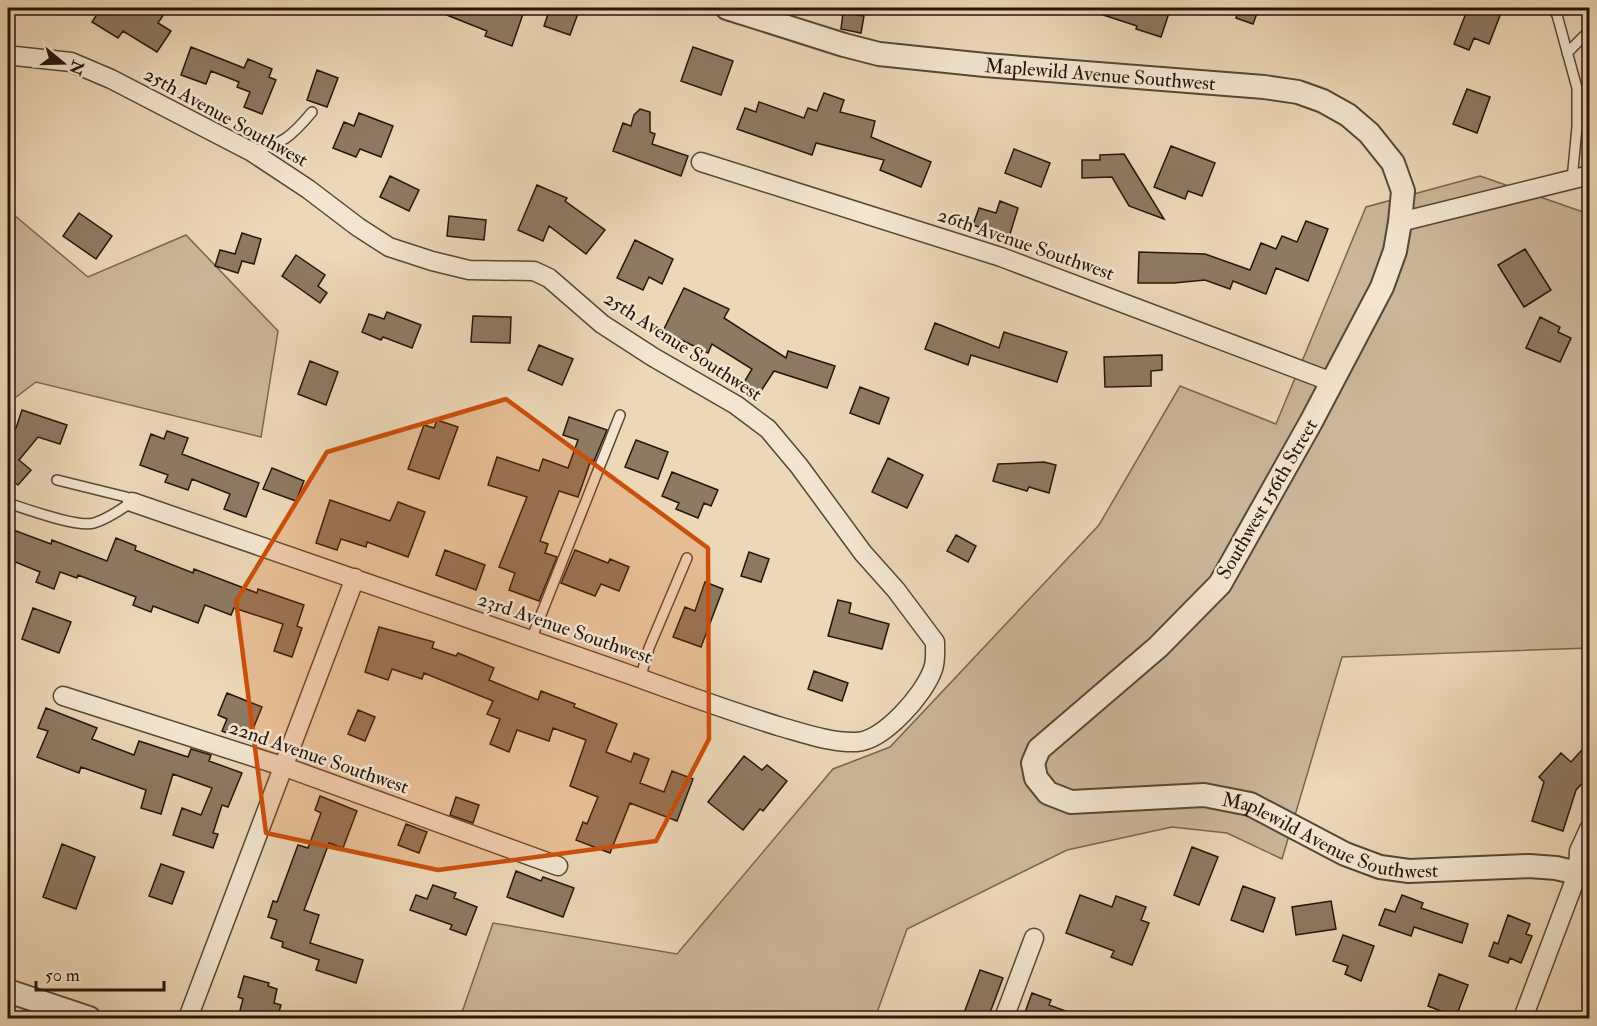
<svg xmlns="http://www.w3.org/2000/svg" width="1597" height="1026" font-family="'IM FELL Double Pica',serif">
<rect width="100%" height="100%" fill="#ecd7b7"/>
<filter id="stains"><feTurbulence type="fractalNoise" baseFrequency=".00333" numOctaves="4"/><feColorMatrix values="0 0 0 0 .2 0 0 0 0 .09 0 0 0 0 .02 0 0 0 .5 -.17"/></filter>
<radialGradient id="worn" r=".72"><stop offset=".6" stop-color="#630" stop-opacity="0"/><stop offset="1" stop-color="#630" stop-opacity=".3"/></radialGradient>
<path fill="#cbb699" stroke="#796650" stroke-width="1.5" d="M 1480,176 L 1589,214 L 1589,648 L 1342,657 L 1282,859 L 1227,833 L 1172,827 L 1067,850 L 907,929 L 875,1018 L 460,1018 L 493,923 L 677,954 L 833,769 L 890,747 L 1099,525 L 1180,386 L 1276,424 L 1366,207 Z
M 8,210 L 88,277 L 186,235 L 278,331 L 261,437 L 36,382 L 8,403 Z"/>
<path fill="#8d7a63" stroke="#271507" stroke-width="1.5" d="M 101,8 L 168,8 L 158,23 L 171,31 L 157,52 L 123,31 L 118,38 L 92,22 Z
M 429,8 L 525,8 L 512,46 L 485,36 L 487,31 Z
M 550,8 L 580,8 L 570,35 L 544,26 Z
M 1089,8 L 1162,8 L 1170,10 L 1161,37 L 1136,29 L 1137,26 L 1088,10 Z
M 1239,8 L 1259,8 L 1253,24 L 1236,18 Z
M 1468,8 L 1487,8 L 1501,13 L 1489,44 L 1474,38 L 1469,50 L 1454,44 Z
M 843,13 L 864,16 L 861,33 L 841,29 Z
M 191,47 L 244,68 L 248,59 L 272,69 L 269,77 L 276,80 L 262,114 L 244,107 L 250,92 L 237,87 L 239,82 L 211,71 L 206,84 L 181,75 Z
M 693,47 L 733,61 L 721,95 L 681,81 Z
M 317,70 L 338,78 L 327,107 L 307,100 Z
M 1467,89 L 1490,97 L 1477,133 L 1453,124 Z
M 824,93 L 844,100 L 840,112 L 875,121 L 871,137 L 931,162 L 921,187 L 880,170 L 884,160 L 816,143 L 812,155 L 737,129 L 745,108 L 756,112 L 759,102 L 804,118 L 808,108 L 817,111 Z
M 640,109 L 650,112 L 650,132 L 655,134 L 652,144 L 688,156 L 681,176 L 613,151 L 623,123 L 631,126 L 634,115 Z
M 359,113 L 393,126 L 381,157 L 360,149 L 356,157 L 333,148 L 344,122 L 354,126 Z
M 1171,146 L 1215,163 L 1202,196 L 1188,191 L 1185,199 L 1154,187 Z
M 1014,149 L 1050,163 L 1041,187 L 1005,173 Z
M 1124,154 L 1164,219 L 1129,206 L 1112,177 L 1082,178 L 1082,160 L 1100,160 L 1100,155 Z
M 390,176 L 419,190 L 409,211 L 380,197 Z
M 537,185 L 567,198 L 565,201 L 605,230 L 586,254 L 549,226 L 543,241 L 518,230 Z
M 1000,201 L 1018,208 L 1009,237 L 973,225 L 979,208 L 996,213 Z
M 79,213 L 112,236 L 96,259 L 63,236 Z
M 449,216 L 486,220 L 484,240 L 447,236 Z
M 1306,221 L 1328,229 L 1308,281 L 1276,268 L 1266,294 L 1233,281 L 1230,289 L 1205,280 L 1174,283 L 1138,283 L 1139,252 L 1205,254 L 1250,270 L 1261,243 L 1276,249 L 1282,236 L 1297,242 Z
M 242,233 L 261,239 L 254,264 L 242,261 L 238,273 L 215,266 L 220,250 L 235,254 Z
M 635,240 L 673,259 L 662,284 L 649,277 L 643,290 L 617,278 Z
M 1525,249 L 1551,290 L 1524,307 L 1498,265 Z
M 296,255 L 325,275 L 318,286 L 327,293 L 320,303 L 282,276 Z
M 684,288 L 729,309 L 724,318 L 786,358 L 788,351 L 835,366 L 827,388 L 774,371 L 759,394 L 743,384 L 752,369 L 712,344 L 708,353 L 663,331 Z
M 387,312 L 421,325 L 412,348 L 383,337 L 381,340 L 362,332 L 369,314 L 384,319 Z
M 473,316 L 511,317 L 510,343 L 471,342 Z
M 1540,317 L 1560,327 L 1558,332 L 1571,338 L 1560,362 L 1526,348 Z
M 935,323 L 999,348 L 1004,332 L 1067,352 L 1057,382 L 971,355 L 968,365 L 925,349 Z
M 539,345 L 573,359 L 562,385 L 528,370 Z
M 1162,355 L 1162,370 L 1151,371 L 1151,386 L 1105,387 L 1104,357 Z
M 310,361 L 338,372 L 326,405 L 298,394 Z
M 860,387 L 889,398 L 879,424 L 850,413 Z
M 22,410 L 67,425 L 60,444 L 38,437 L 19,460 L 31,470 L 18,485 L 8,477 L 8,438 L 16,428 Z
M 569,417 L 607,430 L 594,461 L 591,460 L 578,497 L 559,491 L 540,541 L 548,544 L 545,553 L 557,557 L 539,601 L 509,590 L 515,573 L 499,567 L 527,497 L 488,485 L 497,457 L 539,471 L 543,459 L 568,468 L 578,440 L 563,435 Z
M 437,420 L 458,427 L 439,479 L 408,469 L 424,425 L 434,428 Z
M 167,431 L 188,438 L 182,454 L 259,483 L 246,517 L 224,509 L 230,494 L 192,479 L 188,490 L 165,482 L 168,475 L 140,465 L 151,434 L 164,439 Z
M 636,440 L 668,452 L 658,479 L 625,467 Z
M 888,458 L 923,475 L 907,508 L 872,492 Z
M 1044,462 L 1056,465 L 1049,493 L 1029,487 L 1027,491 L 993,481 L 998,464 Z
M 272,468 L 304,481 L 296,501 L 263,489 Z
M 672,472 L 718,490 L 711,506 L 704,503 L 698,518 L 676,509 L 679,503 L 662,496 Z
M 330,500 L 390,521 L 398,502 L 425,512 L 408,557 L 367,542 L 366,547 L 341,539 L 337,550 L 316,543 Z
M 8,528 L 51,544 L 52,540 L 107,561 L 116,538 L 136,546 L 135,550 L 193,573 L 194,569 L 257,593 L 258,589 L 304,605 L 297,626 L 302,628 L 292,657 L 274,651 L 283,624 L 234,608 L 231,615 L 205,605 L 198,623 L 153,606 L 151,612 L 133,605 L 136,597 L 78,575 L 77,578 L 60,572 L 54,589 L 36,582 L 40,572 L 8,559 Z
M 956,535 L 976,546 L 968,562 L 947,551 Z
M 445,550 L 485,565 L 476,590 L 436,575 Z
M 575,550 L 608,563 L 610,559 L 629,567 L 619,591 L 601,584 L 595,596 L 561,583 Z
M 749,552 L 769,559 L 761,582 L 741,576 Z
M 705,582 L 723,589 L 701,647 L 673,637 L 685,607 L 695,611 Z
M 838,600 L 851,603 L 849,613 L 889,624 L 882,649 L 828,636 Z
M 33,608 L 71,622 L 59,653 L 22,639 Z
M 379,627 L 434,642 L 432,648 L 456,656 L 458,653 L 494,668 L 489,680 L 538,700 L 541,691 L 575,704 L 574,707 L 617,724 L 606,752 L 631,762 L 634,753 L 649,759 L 640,783 L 664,792 L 672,771 L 693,779 L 677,821 L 630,803 L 610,853 L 576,840 L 583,822 L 587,824 L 598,797 L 570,786 L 586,740 L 553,728 L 549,741 L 517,730 L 509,752 L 490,744 L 500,719 L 487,714 L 493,701 L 424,673 L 422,679 L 392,669 L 388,680 L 365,672 Z
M 814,671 L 848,683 L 842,701 L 808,689 Z
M 227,693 L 262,707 L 248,741 L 222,731 L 227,719 L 218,715 Z
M 46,708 L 97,728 L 92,739 L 134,755 L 139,741 L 188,757 L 191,749 L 211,755 L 209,761 L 242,773 L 228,807 L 222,805 L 213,833 L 218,834 L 213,848 L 173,835 L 182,808 L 201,815 L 212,788 L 173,774 L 161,814 L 141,808 L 146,790 L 81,767 L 79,773 L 37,757 L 48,731 L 38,728 Z
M 358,710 L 375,717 L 365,741 L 348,734 Z
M 1590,741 L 1590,775 L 1576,790 L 1563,831 L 1532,821 L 1544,782 L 1539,777 L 1561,753 L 1571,762 Z
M 744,756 L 762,770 L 767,765 L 787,781 L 763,811 L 760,809 L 743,830 L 708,802 Z
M 320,796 L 357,811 L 343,848 L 329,843 L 304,910 L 319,915 L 310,943 L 363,960 L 356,983 L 316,970 L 319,960 L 282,947 L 283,942 L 271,938 L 277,920 L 268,917 L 273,901 L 277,902 L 298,845 L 308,848 L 321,813 L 315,810 Z
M 456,797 L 479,805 L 473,823 L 450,815 Z
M 406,824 L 427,832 L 419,853 L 398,845 Z
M 62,844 L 95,857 L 76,909 L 43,897 Z
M 1192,847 L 1218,857 L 1199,905 L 1174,895 Z
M 161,864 L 184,872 L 172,904 L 149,896 Z
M 516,871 L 541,881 L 543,877 L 574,888 L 563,917 L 507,897 Z
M 433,885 L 456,893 L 454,898 L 477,907 L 466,935 L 450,929 L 452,925 L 410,910 L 416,895 L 427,899 Z
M 1243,886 L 1275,898 L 1263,932 L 1231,920 Z
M 1080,895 L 1112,907 L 1116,896 L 1146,907 L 1141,920 L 1149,923 L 1132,965 L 1111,957 L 1114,951 L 1066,933 Z
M 1402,895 L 1423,903 L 1421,908 L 1468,924 L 1462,943 L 1414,927 L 1411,936 L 1379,925 L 1385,909 L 1395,912 Z
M 1331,901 L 1336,929 L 1296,935 L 1292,907 Z
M 1508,915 L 1530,924 L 1526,934 L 1532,936 L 1521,963 L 1510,958 L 1508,963 L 1489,956 L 1494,942 L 1498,944 Z
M 1343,935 L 1374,946 L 1361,981 L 1345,974 L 1348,966 L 1333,961 Z
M 980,970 L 1003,978 L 988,1018 L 980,1018 L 964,1013 Z
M 1439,974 L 1468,985 L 1456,1017 L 1428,1006 Z
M 244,976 L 269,983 L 268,986 L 277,989 L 274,1003 L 281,1005 L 277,1018 L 238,1018 L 243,999 L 238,997 Z
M 1032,993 L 1051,1000 L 1049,1005 L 1082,1017 L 1082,1018 L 1023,1018 Z"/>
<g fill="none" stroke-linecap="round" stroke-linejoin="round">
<defs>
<path id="service" d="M 1552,8 L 1557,15 L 1577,88 L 1577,127 L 1572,180
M 1567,53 L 1590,30
M 251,151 C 282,145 292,136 312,112
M 8,503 C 26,509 78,528 94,523 C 108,519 120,510 132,502 L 126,497 L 57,480
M 531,640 L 620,415
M 640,679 L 649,648 L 687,558"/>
<path id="minor" d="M 8,57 L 15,56 L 71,62 L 111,79 L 252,152 L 308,189 L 358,227 L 389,247 L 432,261 L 469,270 L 534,271 L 549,278 L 602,324 L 653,357 L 736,405 L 768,429 L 799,466 L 863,553 L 896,590 L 935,642 C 935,651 936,661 933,669 C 924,695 884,740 857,742 C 830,743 803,733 778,726 C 727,710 677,692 628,674 C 463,616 297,559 132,502
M 701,162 L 1001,257 L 1332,382
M 1400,222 L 1590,175
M 63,696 L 285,767 L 558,866
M 188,1018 L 355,578
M 1004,1018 L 1034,938
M 1523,1018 L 1578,872 L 1579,851 L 1590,827"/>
<g id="tertiary">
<path id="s1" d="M 727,8 L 844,45 L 879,54 L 985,65 L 1264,87 L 1298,92 L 1323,101 L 1348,115 L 1369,133 L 1393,163 L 1403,191 L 1400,222 L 1395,251 L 1382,287 L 1311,422 L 1220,584 L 1158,647 L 1039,749 L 1033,763 L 1036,778 L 1048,793 L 1071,802 L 1204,795 L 1250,804 L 1345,854 L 1380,867 L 1409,871 L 1529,866 L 1556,868 L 1590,876"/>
<path d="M 8,991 L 89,1018"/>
</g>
</defs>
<use href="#service" stroke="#584633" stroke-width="12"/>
<use href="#minor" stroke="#584633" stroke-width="21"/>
<use href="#tertiary" stroke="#584633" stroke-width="26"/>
<use href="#service" stroke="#f3e5d0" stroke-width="9"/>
<use href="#minor" stroke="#f3e5d0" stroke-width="18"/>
<use href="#tertiary" stroke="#f3e5d0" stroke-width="22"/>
</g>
<path fill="#cb4f0b" fill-opacity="0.2" stroke="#cb4f0b" stroke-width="4.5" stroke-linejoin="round" d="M 506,399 L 708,548 L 709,739 L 656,841 L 438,870 L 266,833 L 236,601 L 327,452 Z"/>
<g text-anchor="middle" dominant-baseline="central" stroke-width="5" stroke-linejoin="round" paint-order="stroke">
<g font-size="20" fill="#271507" stroke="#f3e5d0">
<text stroke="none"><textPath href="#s1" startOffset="381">Maplewild Avenue Southwest</textPath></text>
<text transform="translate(226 117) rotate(29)">25th Avenue Southwest</text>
<text transform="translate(1026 244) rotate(19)">26th Avenue Southwest</text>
<text transform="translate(683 346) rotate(33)">25th Avenue Southwest</text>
<text transform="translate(1267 499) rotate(-60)">Southwest 156th Street</text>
<text transform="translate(565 628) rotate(19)">23rd Avenue Southwest</text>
<text transform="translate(319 757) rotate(19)">22nd Avenue Southwest</text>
<text stroke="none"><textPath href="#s1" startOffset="1755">Maplewild Avenue Southwest</textPath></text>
</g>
</g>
<rect width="1597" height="1026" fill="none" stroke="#ecd7b7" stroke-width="30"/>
<rect x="9" y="9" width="1579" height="1008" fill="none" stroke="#271507" stroke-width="3"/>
<rect x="15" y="15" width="1567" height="996" fill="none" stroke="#271507" stroke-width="1.5"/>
<g transform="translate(63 63) rotate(109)" stroke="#f3e5d0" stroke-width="4.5" paint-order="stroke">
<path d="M0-4.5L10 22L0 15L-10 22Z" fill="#271507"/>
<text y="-9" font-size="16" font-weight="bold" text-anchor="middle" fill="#271507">N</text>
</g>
<path d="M36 981v9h128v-9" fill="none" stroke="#271507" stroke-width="3"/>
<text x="45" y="981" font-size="18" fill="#271507" stroke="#f3e5d0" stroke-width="4.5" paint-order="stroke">50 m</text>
<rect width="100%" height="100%" filter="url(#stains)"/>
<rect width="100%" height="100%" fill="url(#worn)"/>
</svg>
